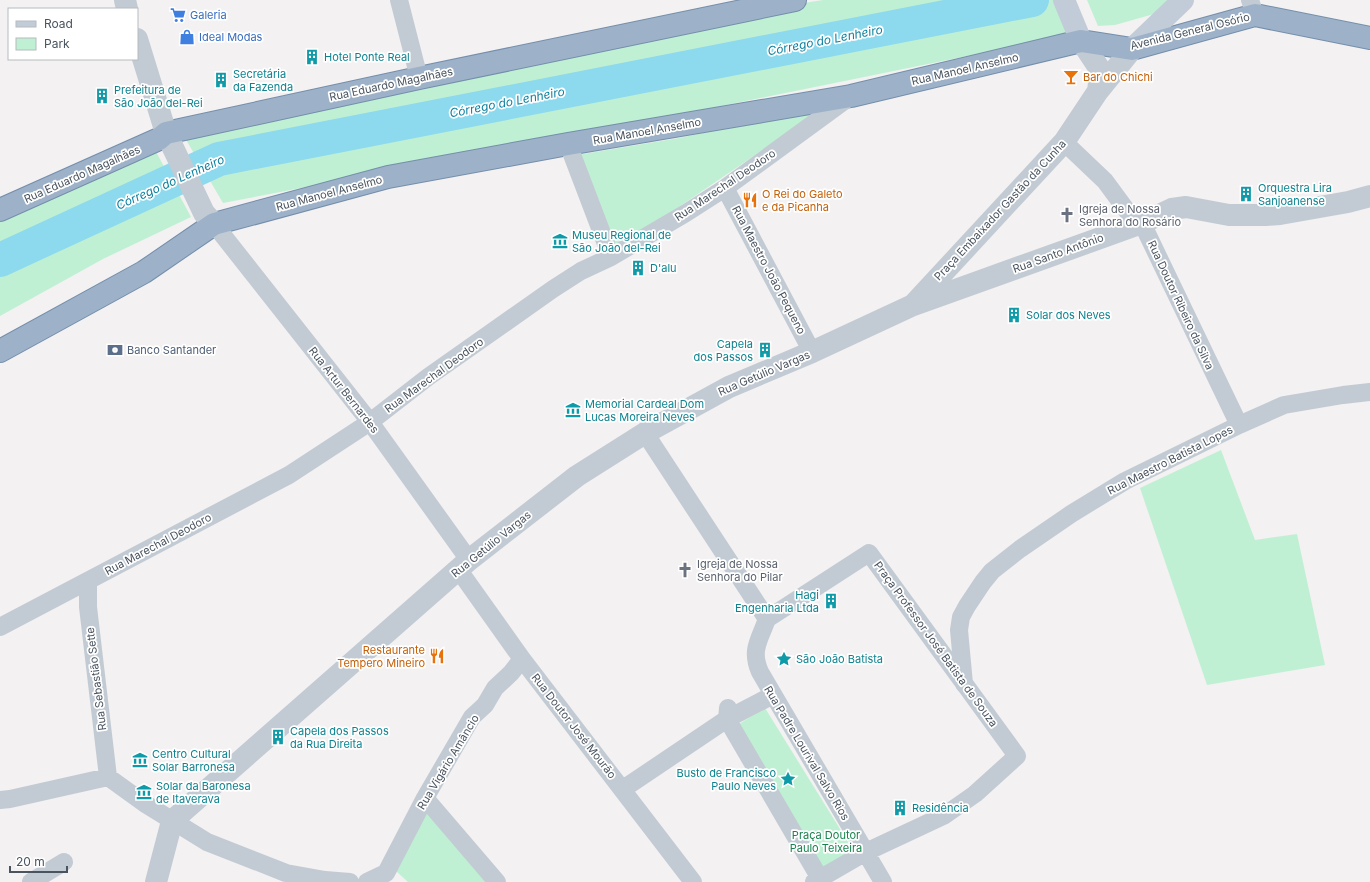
<svg xmlns="http://www.w3.org/2000/svg" width="1370" height="882" font-family="Inter,sans-serif">
<rect width="100%" height="100%" fill="#f3f1f1"/>
<path fill="#c0f0d3" d="M 823,0 L 1056,0 L 1071,35 L 554,140 L 223,203 L 185,138 L 785,6 Z
M 1087,0 L 1172,0 L 1154,14 L 1115,25 L 1098,26 Z
M 826,107 L 614,251 L 577,155 L 679,138 Z
M 153,146 L 191,217 L 103,259 L 0,316 L 0,219 Z
M 1221,450 L 1255,540 L 1297,534 L 1325,665 L 1207,685 L 1140,488 Z
M 765,708 L 853,850 L 821,870 L 734,727 Z
M 427,813 L 491,882 L 408,882 L 396,871 Z"/>
<g fill="none" stroke-linecap="round" stroke-linejoin="round">
<path stroke="#8dd9ee" stroke-width="34" d="M 0,260 L 219,159 L 1032,0"/>
<defs>
<path id="trunk" d="M 0,210 L 159,139 L 166,133 L 419,78 L 795,0
M 0,351 L 144,272 L 214,224 L 388,177 L 568,144 L 851,96 L 1081,41 L 1132,49 L 1255,15 L 1370,38"/>
</defs>
<use href="#trunk" stroke="#748eac" stroke-width="24"/>
<path stroke="#c2cbd3" stroke-width="18" d="M 399,0 L 419,78
M 1250,0 L 1255,15
M 1064,142 L 1105,181 L 1133,219 L 1142,223 L 1239,425
M 568,144 L 611,257
M 725,188 L 812,352
M 214,224 L 370,422 L 469,560
M 645,433 L 767,619
M 458,569 L 522,659 L 693,882
M 88,581 L 88,607 L 108,777
M 767,619 L 869,553 L 1017,756 L 975,794 L 945,815 L 866,852 L 814,882
M 767,619 C 760,639 750,650 760,672 L 883,882
M 0,627 L 289,475 L 370,422 L 428,377 L 553,289 L 581,271 L 611,257 L 686,213 L 725,188 L 851,96
M 964,684 L 959,630 L 961,617 L 967,606 L 983,582 L 992,571 L 1020,549 L 1071,514 L 1125,481 L 1239,425 L 1284,405 L 1343,395 L 1370,392
M 728,708 L 727,719 L 822,882
M 623,789 L 727,719 L 773,695
M 425,798 L 497,882
M 0,800 L 10,799 L 108,777 L 144,803 L 207,842 L 286,873 L 325,880 L 350,882
M 386,873 L 425,798 L 472,717 L 485,705 L 495,688 L 511,673 L 522,659
M 31,882 L 64,862
M 367,882 L 386,873"/>
<path stroke="#c2cbd3" stroke-width="22" d="M 125,0 L 127,9
M 137,39 L 166,133 L 204,213 L 214,224
M 1081,41 L 1099,68 L 1100,75 L 1098,91
M 914,304 L 1064,142 L 1098,91 L 1132,49
M 156,882 L 172,821 L 469,560 L 577,476 L 645,433 L 729,387 L 812,352 L 911,306 L 1142,223 L 1172,209 L 1186,207 L 1229,215 L 1266,215 L 1280,214 L 1348,202 L 1370,196"/>
<path stroke="#c2ccd8" stroke-width="22" d="M 1064,0 L 1081,41
M 1132,49 L 1183,0"/>
<use href="#trunk" stroke="#9db2c8" stroke-width="22"/>
</g>
<defs>
<symbol id="supermarket-bare" viewBox="-9 -9 18 18"><path d="M-6-5.5h2.5l.6 2H6L4.5 2H-2.5L-4.4-4H-6ZM-1.5 3.2a1.3 1.3 0 1 0 .1 0ZM3 3.2a1.3 1.3 0 1 0 .1 0Z" fill="#3f7fe0" stroke="#fff" stroke-width="2.5" paint-order="stroke"/></symbol>
<symbol id="shop-bare" viewBox="-9 -9 18 18"><path d="M-5-2.5h2.3a2.7 3.5 0 0 1 5.4 0H5L5.5 6h-11ZM-1.5-2.5h3a1.5 2.3 0 0 0-3 0Z" fill="#3f7fe0" stroke="#fff" stroke-width="2.5" paint-order="stroke"/></symbol>
<symbol id="building-bare" viewBox="-9 -9 18 18"><path d="M-4-6H4V6H1V3H-1V6H-4ZM-2.5-4.3h1.7v1.8h-1.7ZM.8-4.3h1.7v1.8H.8ZM-2.5-1h1.7V.8h-1.7ZM.8-1h1.7V.8H.8Z" fill="#0f9aa8" stroke="#fff" stroke-width="2.5" paint-order="stroke"/></symbol>
<symbol id="bar-bare" viewBox="-9 -9 18 18"><path d="M-6-5H6L.8 .8V4.5H3.5V6h-7V4.5H-.8V.8Z" fill="#e8710a" stroke="#fff" stroke-width="2.5" paint-order="stroke"/></symbol>
<symbol id="restaurant-bare" viewBox="-9 -9 18 18"><path d="M-5-6h1v4h1v-4h1v4h1v-4h1v5L-1.5 .5V6h-2V.5L-5-1ZM5-6V6H3V1.5H1.5Q1.5-4 5-6Z" fill="#e8710a" stroke="#fff" stroke-width="2.5" paint-order="stroke"/></symbol>
<symbol id="church-bare" viewBox="-9 -9 18 18"><path d="M-1.2-6h2.4v3.5h3.3v2.4h-3.3V6h-2.4V-.1h-3.3v-2.4h3.3Z" fill="#6b7280" stroke="#fff" stroke-width="2.5" paint-order="stroke"/></symbol>
<symbol id="museum-bare" viewBox="-9 -9 18 18"><path d="M0-6L6-3V-2H-6V-3ZM-5-1h2V3h-2ZM-1-1h2V3h-2ZM3-1h2V3H3ZM-6 4H6V6H-6Z" fill="#0f9aa8" stroke="#fff" stroke-width="2.5" paint-order="stroke"/></symbol>
<symbol id="bank-bare" viewBox="-9 -9 18 18"><path d="M-6-4H6V4H-6ZM0-2.3a2.3 2.3 0 1 0 0 4.6a2.3 2.3 0 1 0 0-4.6Z" fill="#5c6f8a" stroke="#fff" stroke-width="2.5" paint-order="stroke"/></symbol>
<symbol id="sight-bare" viewBox="-9 -9 18 18"><path d="M0-6L1.8-2.2L6-1.7L2.9 1.2L3.7 5.4L0 3.3L-3.7 5.4L-2.9 1.2L-6-1.7L-1.8-2.2Z" fill="#0f9aa8" stroke="#fff" stroke-width="2.5" paint-order="stroke"/></symbol>
</defs>
<g fill-rule="evenodd">
<use href="#supermarket-bare" x="167" y="4" width="22" height="22"/>
<use href="#shop-bare" x="176" y="26" width="22" height="22"/>
<use href="#building-bare" x="301" y="46" width="22" height="22"/>
<use href="#bar-bare" x="1060" y="66" width="22" height="22"/>
<use href="#building-bare" x="210" y="69" width="22" height="22"/>
<use href="#building-bare" x="91" y="85" width="22" height="22"/>
<use href="#building-bare" x="1235" y="183" width="22" height="22"/>
<use href="#restaurant-bare" x="739" y="189" width="22" height="22"/>
<use href="#church-bare" x="1056" y="204" width="22" height="22"/>
<use href="#museum-bare" x="549" y="230" width="22" height="22"/>
<use href="#building-bare" x="627" y="257" width="22" height="22"/>
<use href="#building-bare" x="1003" y="304" width="22" height="22"/>
<use href="#bank-bare" x="104" y="339" width="22" height="22"/>
<use href="#building-bare" x="754" y="339" width="22" height="22"/>
<use href="#museum-bare" x="562" y="399" width="22" height="22"/>
<use href="#church-bare" x="674" y="559" width="22" height="22"/>
<use href="#building-bare" x="820" y="590" width="22" height="22"/>
<use href="#restaurant-bare" x="426" y="645" width="22" height="22"/>
<use href="#sight-bare" x="773" y="648" width="22" height="22"/>
<use href="#building-bare" x="267" y="726" width="22" height="22"/>
<use href="#museum-bare" x="129" y="749" width="22" height="22"/>
<use href="#sight-bare" x="777" y="768" width="22" height="22"/>
<use href="#museum-bare" x="133" y="781" width="22" height="22"/>
<use href="#building-bare" x="889" y="797" width="22" height="22"/>
</g>
<g text-anchor="middle" dominant-baseline="central" stroke-width="3.5" stroke-linejoin="round" paint-order="stroke">
<g font-size="11" fill="#366cbe" stroke="#fff" text-anchor="start">
<text x="190" y="15">Galeria</text>
<text x="199" y="37">Ideal Modas</text>
</g>
<g font-size="11" fill="#49545f" stroke="#fff">
<text transform="translate(1190 31) rotate(-14)">Avenida General Osório</text>
<text transform="translate(965 69) rotate(-13)">Rua Manoel Anselmo</text>
<text transform="translate(391 84) rotate(-12)">Rua Eduardo Magalhães</text>
<text transform="translate(647 131) rotate(-10)">Rua Manoel Anselmo</text>
<text transform="translate(82 174) rotate(-24)">Rua Eduardo Magalhães</text>
<text transform="translate(725 185) rotate(-34)">Rua Marechal Deodoro</text>
<text transform="translate(329 193) rotate(-15)">Rua Manoel Anselmo</text>
<text transform="translate(1000 210) rotate(-47)">Praça Embaixador Gastão da Cunha</text>
<text transform="translate(1058 253) rotate(-20)">Rua Santo Antônio</text>
<text transform="translate(769 270) rotate(62)">Rua Maestro João Pequeno</text>
<text transform="translate(1181 305) rotate(65)">Rua Doutor Ribeiro da Silva</text>
<text transform="translate(764 373) rotate(-23)">Rua Getúlio Vargas</text>
<text transform="translate(434 375) rotate(-36)">Rua Marechal Deodoro</text>
<text transform="translate(344 390) rotate(52)">Rua Artur Bernardes</text>
<text transform="translate(1170 460) rotate(-27)">Rua Maestro Batista Lopes</text>
<text transform="translate(158 544) rotate(-28)">Rua Marechal Deodoro</text>
<text transform="translate(491 544) rotate(-39)">Rua Getúlio Vargas</text>
<text transform="translate(936 644) rotate(54)">Praça Professor José Batista de Souza</text>
<text transform="translate(96 679) rotate(-97)">Rua Sebastião Sette</text>
<text transform="translate(574 726) rotate(52)">Rua Doutor José Mourão</text>
<text transform="translate(807 753) rotate(59)">Rua Padre Lourival Salvo Rios</text>
<text transform="translate(448 762) rotate(-59)">Rua Vigário Amâncio</text>
</g>
<g font-size="11" fill="#0d838f" stroke="#fff" text-anchor="start">
<text x="324" y="57">Hotel Ponte Real</text>
<text x="233" y="74">Secretária<tspan x="233" dy="13">da Fazenda</tspan></text>
<text x="114" y="90">Prefeitura de<tspan x="114" dy="13">São João del-Rei</tspan></text>
<text x="1258" y="188">Orquestra Lira<tspan x="1258" dy="13">Sanjoanense</tspan></text>
<text x="572" y="235">Museu Regional de<tspan x="572" dy="13">São João del-Rei</tspan></text>
<text x="650" y="268">D'alu</text>
<text x="1026" y="315">Solar dos Neves</text>
<text x="753" y="344" text-anchor="end">Capela<tspan x="753" dy="13">dos Passos</tspan></text>
<text x="585" y="404">Memorial Cardeal Dom<tspan x="585" dy="13">Lucas Moreira Neves</tspan></text>
<text x="819" y="595" text-anchor="end">Hagi<tspan x="819" dy="13">Engenharia Ltda</tspan></text>
<text x="796" y="659">São João Batista</text>
<text x="290" y="731">Capela dos Passos<tspan x="290" dy="13">da Rua Direita</tspan></text>
<text x="152" y="754">Centro Cultural<tspan x="152" dy="13">Solar Barronesa</tspan></text>
<text x="776" y="773" text-anchor="end">Busto de Francisco<tspan x="776" dy="13">Paulo Neves</tspan></text>
<text x="156" y="786">Solar da Baronesa<tspan x="156" dy="13">de Itaverava</tspan></text>
<text x="912" y="808">Residência</text>
</g>
<g font-size="11" fill="#c56008" stroke="#fff" text-anchor="start">
<text x="1083" y="77">Bar do Chichi</text>
<text x="762" y="194">O Rei do Galeto<tspan x="762" dy="13">e da Picanha</tspan></text>
<text x="425" y="650" text-anchor="end">Restaurante<tspan x="425" dy="13">Tempero Mineiro</tspan></text>
</g>
<g font-size="11" fill="#5b616d" stroke="#fff" text-anchor="start">
<text x="1079" y="209">Igreja de Nossa<tspan x="1079" dy="13">Senhora do Rosário</tspan></text>
<text x="697" y="564">Igreja de Nossa<tspan x="697" dy="13">Senhora do Pilar</tspan></text>
</g>
<g font-size="11" fill="#4e5e75" stroke="#fff" text-anchor="start">
<text x="127" y="350">Banco Santander</text>
</g>
<g font-size="11" fill="#17834d" stroke="#fff">
<text x="826" y="835">Praça Doutor<tspan x="826" dy="13">Paulo Teixeira</tspan></text>
</g>
<g font-size="12" font-style="italic" fill="#0c81a0" stroke="#fff">
<text transform="translate(825 40) rotate(-11)">Córrego do Lenheiro</text>
<text transform="translate(507 102) rotate(-11)">Córrego do Lenheiro</text>
<text transform="translate(170 182) rotate(-24)">Córrego do Lenheiro</text>
</g>
</g>
<rect x="8" y="8" width="130" height="52" fill="#ffffff" stroke="#b6bbbf"/>
<rect x="16" y="21" width="20" height="6" fill="#c2ccd8" stroke="#b6bbbf"/>
<text x="44" y="28" font-size="12" fill="#49545f">Road</text>
<rect x="16" y="38" width="20" height="12" fill="#c0f0d3" stroke="#b6bbbf"/>
<text x="44" y="48" font-size="12" fill="#49545f">Park</text>
<path d="M10 866v6h57v-6" fill="none" stroke="#49545f" stroke-width="2"/>
<text x="16" y="866" font-size="12" fill="#49545f" stroke="#ffffff" stroke-width="3" paint-order="stroke">20 m</text>
</svg>
